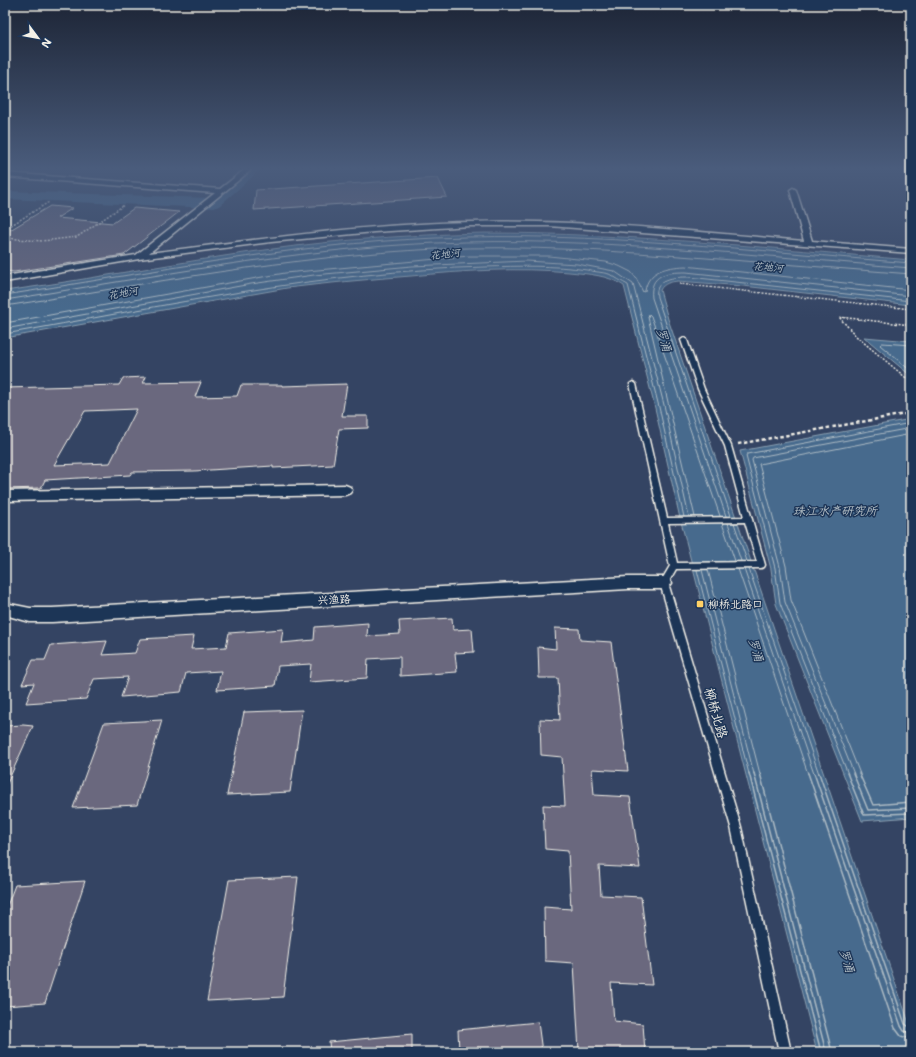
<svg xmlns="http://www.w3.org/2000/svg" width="916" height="1057" font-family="'Shantell Sans','LXGW WenKai TC',sans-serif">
<rect width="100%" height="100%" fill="#344463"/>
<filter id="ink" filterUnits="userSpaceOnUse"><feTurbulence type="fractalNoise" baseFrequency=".025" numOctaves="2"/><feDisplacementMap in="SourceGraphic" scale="8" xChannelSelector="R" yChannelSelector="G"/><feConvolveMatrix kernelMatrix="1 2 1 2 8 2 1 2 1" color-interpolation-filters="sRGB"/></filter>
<g filter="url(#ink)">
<path fill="#466a8d" stroke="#8ca0b1" d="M 485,233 C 628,233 769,248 911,260 L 911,305 L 743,286 L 678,281 C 670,282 664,283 660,290 L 668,319 L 911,1029 L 911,1052 L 817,1052 L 679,514 L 655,408 L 624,286 C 609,275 588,274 569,272 C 517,267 463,271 411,276 C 370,279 328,283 287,288 L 5,338 L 5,291 C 114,276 222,253 331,242 C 382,237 434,234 485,233 Z
M 864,337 L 911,341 L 911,376 Z
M 911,419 L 911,817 L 862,821 L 776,604 L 771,569 L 740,451 Z"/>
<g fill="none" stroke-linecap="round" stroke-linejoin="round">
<path stroke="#aebbc4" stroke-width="1" d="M 5,295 C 148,273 291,244 436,238 C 594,231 754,251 911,263
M 5,300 C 148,278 291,249 436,243 C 593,236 754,256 911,268
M 5,306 C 148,284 291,256 436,249 C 526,245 616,251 706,258 C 774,263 843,269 911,274
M 5,323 L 285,273 L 469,256 L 549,256 L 606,262 L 619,266 L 631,272 L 636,278 L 643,292 L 645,291 C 648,270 667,267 685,266 L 911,290
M 5,329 L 251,284 L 314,275 L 412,266 L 527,261 L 577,264 L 614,271 L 633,284 L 664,405 L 689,517
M 5,334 C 165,306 322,271 485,267 C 519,266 553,265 587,270 C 594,272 602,272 609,274 C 615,277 622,282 628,285 L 659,407 L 684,517
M 911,345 L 882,343 L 880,345 L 911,371
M 726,516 L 652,298 C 649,274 667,272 686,272 L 911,296
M 731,516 L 657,297 C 654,278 674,277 689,277 L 911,301
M 695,517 L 648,317 L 649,314 L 651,316 L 720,516
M 722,523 L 735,561
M 728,523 L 741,561
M 734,523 L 747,561
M 738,569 L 808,774
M 744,569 L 814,774
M 749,569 L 819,774
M 697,570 L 749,774
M 702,570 L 754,774
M 708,570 L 760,774
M 848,774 L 780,603 L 775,568 L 746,456 L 747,454 L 911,423
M 854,774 L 785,602 L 780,567 L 752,460 L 753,458 L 911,428
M 860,774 L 791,600 L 786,566 L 759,464 L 911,434"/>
<path stroke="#aebbc4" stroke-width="1.5" d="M 749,773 L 821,1052
M 754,773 L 826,1052
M 760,773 L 832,1052
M 808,773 L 895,1028 L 901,1036 L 911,1039
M 814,773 L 901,1026 L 904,1031 L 911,1033
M 819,773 L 905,1024 L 911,1028
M 847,773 L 864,815 L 911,813
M 853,773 L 868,810 L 911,808
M 859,773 L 873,805 L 911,802"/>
<path fill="#466a8d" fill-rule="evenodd" d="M 244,170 L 260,170 L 219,206 L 214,208 L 5,199 L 5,191 L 210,198 Z"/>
</g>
<path fill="#6a687e" stroke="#f4f1e8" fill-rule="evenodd" d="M 438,178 L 447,197 L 254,210 L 256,190 Z
M 50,206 L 73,208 L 57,218 L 113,223 L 134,208 L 179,212 L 124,255 L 14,272 L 5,271 L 5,233 Z
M 146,377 L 143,383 L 201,382 L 195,397 L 237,396 L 241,385 L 282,385 L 282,386 L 347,384 L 342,416 L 368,416 L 368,428 L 339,429 L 333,465 L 273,468 L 273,466 L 194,471 L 132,472 L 130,475 L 45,480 L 41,488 L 5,489 L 5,388 L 119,385 L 123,378 ZM 137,409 L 110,463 L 54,465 L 85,411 Z
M 452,618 L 453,630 L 472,629 L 474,652 L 455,653 L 457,672 L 400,676 L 400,657 L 368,659 L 367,678 L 309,682 L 311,664 L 278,666 L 275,686 L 217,690 L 221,671 L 186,673 L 181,692 L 121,697 L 128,677 L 94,679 L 86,699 L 26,703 L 34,683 L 22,684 L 33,660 L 45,660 L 51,645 L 107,641 L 102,655 L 135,653 L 140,639 L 194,636 L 191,649 L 226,647 L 229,633 L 283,629 L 281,643 L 314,640 L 315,627 L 368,623 L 367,636 L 400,634 L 399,621 Z
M 555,628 L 579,629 L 580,640 L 611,642 L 628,771 L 592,769 L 594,795 L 630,797 L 640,868 L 599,866 L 601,895 L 641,897 L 652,985 L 611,983 L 614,1021 L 643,1024 L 645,1052 L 579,1052 L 574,963 L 545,961 L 544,907 L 571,909 L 568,851 L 545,849 L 543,805 L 565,806 L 562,757 L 541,755 L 540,719 L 560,720 L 558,678 L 539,678 L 538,647 L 556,649 Z
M 302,710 L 290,792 L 227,795 L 244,712 Z
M 162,720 L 137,805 L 73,808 L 104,723 Z
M 23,725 L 33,726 L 5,788 L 5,726 Z
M 298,877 L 283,997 L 207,1001 L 229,880 Z
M 85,881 L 45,1003 L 5,1006 L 5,911 L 15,885 Z
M 538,1022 L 542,1052 L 459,1052 L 458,1030 Z
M 412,1034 L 412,1052 L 330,1052 L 329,1042 Z"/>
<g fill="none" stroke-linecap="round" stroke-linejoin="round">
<defs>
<path id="lane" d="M 684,338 L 687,340 L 704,389 L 731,446 L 765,565 L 764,567 L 761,568 L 676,569 L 668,583 L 741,827 L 791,1052 L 779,1052 L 731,827 L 660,583 L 670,566 L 630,384 L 633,382 L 636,384 L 667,518 L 744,517 L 725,446 L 698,389 L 681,340 ZM 745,522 L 757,562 L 677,563 L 668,523 Z"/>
<path id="street" d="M 244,170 L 251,170 L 149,253 C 256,240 363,224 471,222 C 582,219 694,232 804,241 L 790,190 L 793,188 L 796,190 L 812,241 L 911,249 L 911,253 L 549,226 L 470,226 L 374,232 L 271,242 L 139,259 L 5,282 L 5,276 L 136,255 L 215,193 L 5,177 L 5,173 L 220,189 Z
M 345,485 L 350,487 L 352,490 L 350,493 L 345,495 L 5,501 L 5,491 Z
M 628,577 L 664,577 L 669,579 L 672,583 L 669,587 L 664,589 L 628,589 L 52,622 L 30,622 L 5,615 L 5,603 L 30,608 L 52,608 Z"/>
</defs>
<use href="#lane" stroke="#f4f1e8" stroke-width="3"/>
<use href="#street" stroke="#f4f1e8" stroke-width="3"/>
<path stroke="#f4f1e8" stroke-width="1.5" stroke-dasharray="2 1.5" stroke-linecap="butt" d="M 5,229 L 49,202
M 5,238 L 42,241 L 77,237 L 124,205
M 679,284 L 911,309
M 911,325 L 839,317 L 856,336 L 911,382"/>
<path stroke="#f4f1e8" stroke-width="2.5" stroke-dasharray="3.5 2.5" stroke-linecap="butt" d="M 738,444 L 911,413"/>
<use href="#lane" fill="#1d3557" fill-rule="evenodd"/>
<use href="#street" fill="#1d3557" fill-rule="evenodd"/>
</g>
</g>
<linearGradient id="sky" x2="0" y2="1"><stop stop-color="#1d2536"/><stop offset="0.53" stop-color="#4a5c7c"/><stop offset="1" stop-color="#4a5c7c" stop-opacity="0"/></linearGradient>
<rect width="916" height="318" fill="url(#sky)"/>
<rect fill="#ffd166" stroke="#1d3557" stroke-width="1.5" x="696" y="600" width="8" height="8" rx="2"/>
<g text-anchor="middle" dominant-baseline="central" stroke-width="3" stroke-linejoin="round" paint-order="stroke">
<g font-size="10" font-style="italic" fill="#b7c2c8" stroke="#1d3557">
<text transform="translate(445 254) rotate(-6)">花地河</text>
<text transform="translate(768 267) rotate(5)">花地河</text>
<text transform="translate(123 293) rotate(-10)">花地河</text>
</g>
<g font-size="11" fill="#f4f1e8" stroke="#1d3557">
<text transform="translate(334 600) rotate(-3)">兴渔路</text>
</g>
<g font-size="11" fill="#f4f1e8" stroke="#1d3557" text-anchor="start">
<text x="708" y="604">柳桥北路口</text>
</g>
<g font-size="12" font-style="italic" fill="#b7c2c8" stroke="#1d3557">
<text transform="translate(664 340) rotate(74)">罗涌</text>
<text x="835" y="511">珠江水产研究所</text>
<text transform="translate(756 650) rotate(74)">罗涌</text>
<text transform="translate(847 961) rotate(74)">罗涌</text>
</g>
<g font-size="13" fill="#f4f1e8" stroke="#1d3557">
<text transform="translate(716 713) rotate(74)">柳桥北路</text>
</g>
</g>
<rect width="916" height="1057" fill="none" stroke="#1d3557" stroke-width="20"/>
<rect x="10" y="10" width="896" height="1037" fill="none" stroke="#f4f1e8" stroke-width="1.5" filter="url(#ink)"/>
<g transform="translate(38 38) rotate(122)" stroke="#1d3557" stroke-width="3" paint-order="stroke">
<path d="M0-3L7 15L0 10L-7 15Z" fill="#f4f1e8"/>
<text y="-6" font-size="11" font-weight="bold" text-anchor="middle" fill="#f4f1e8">N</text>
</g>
</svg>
